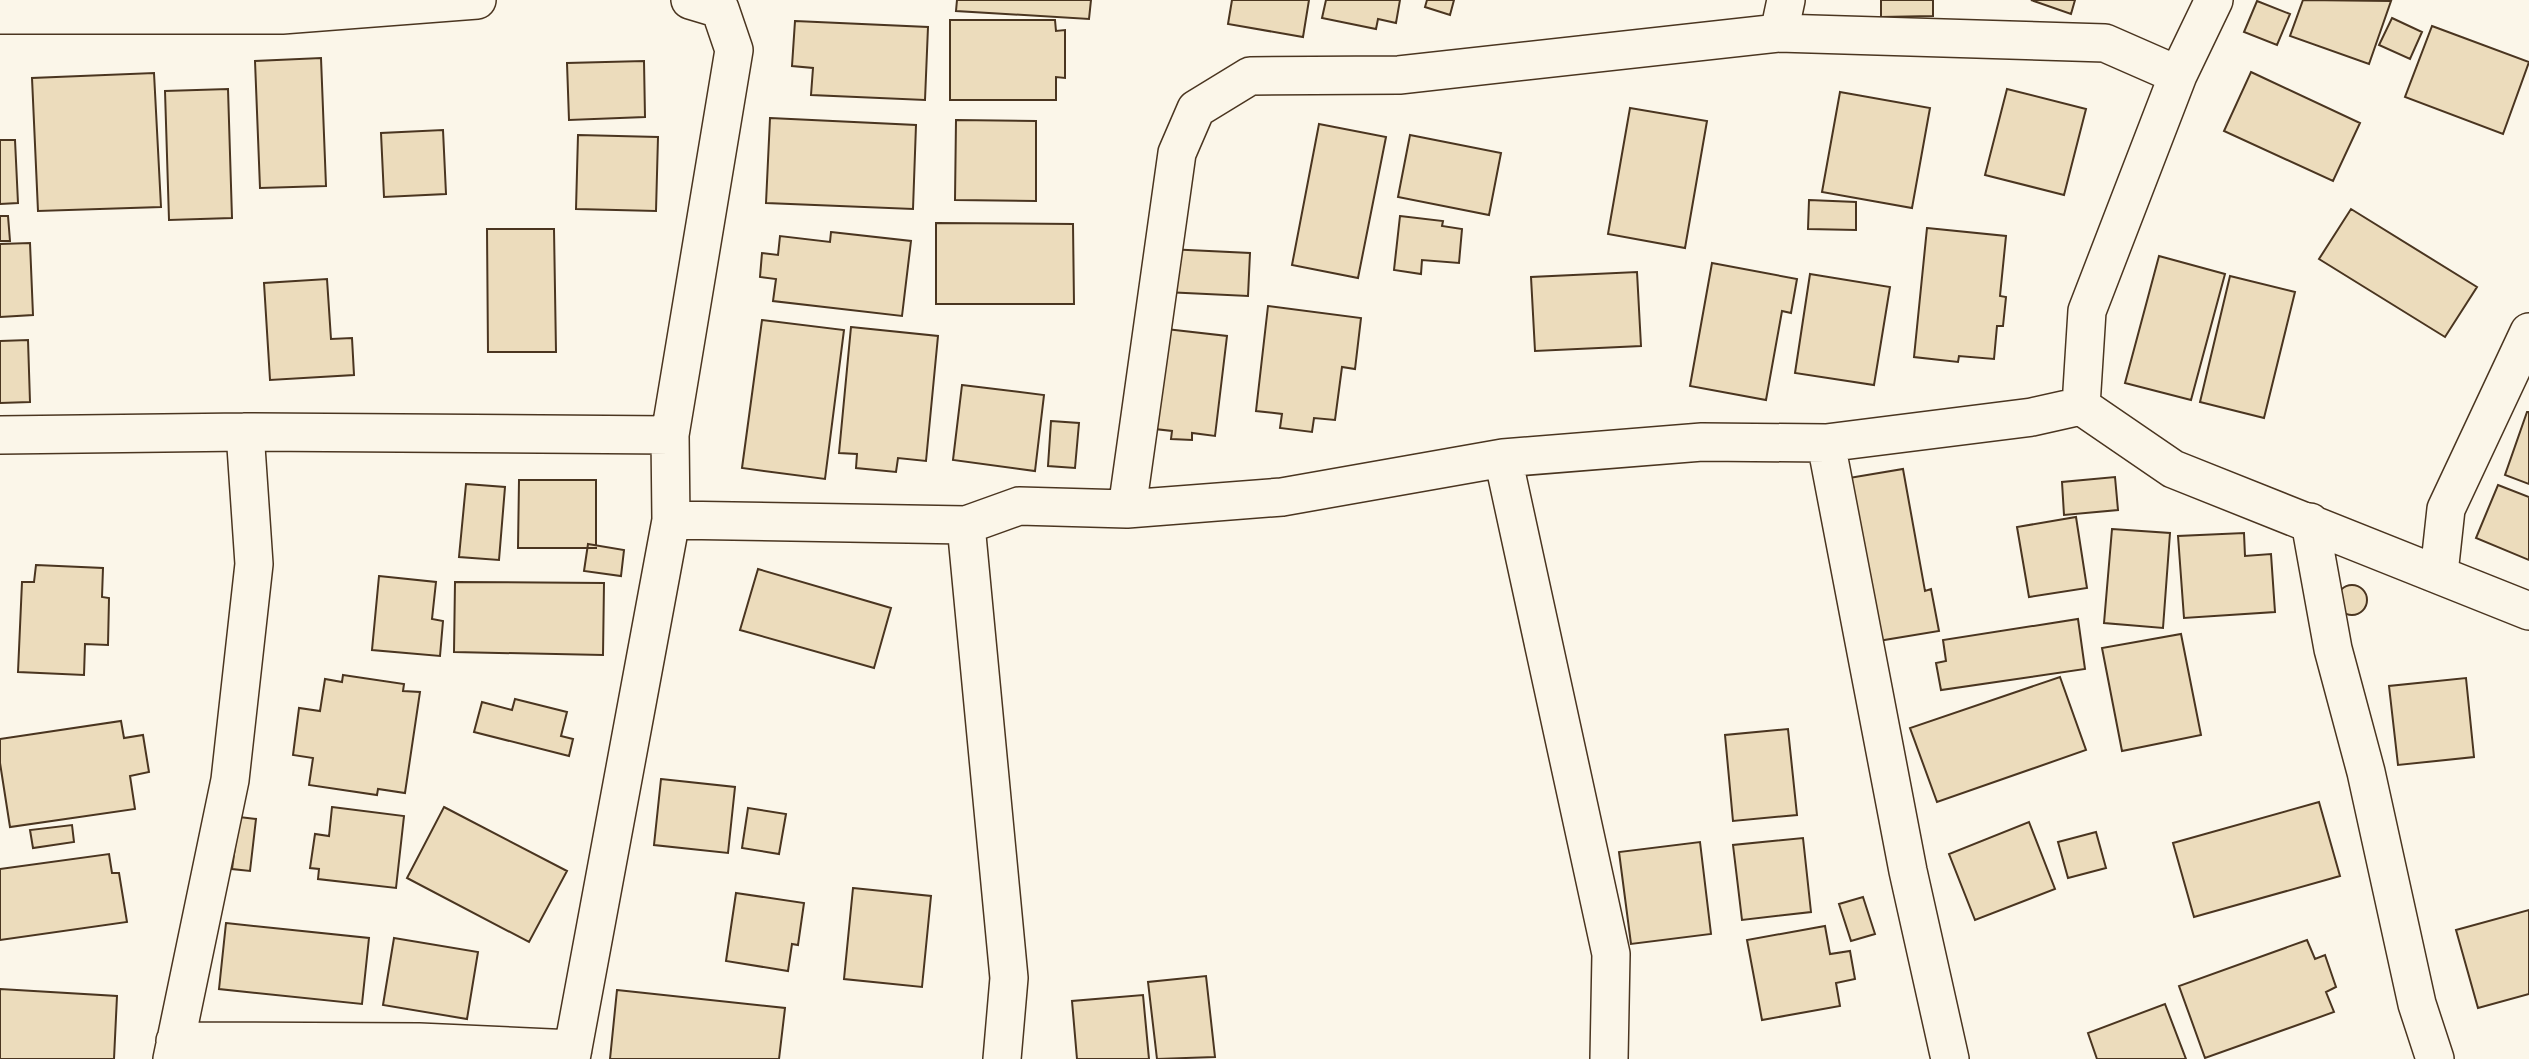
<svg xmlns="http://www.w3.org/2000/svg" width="2529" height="1059" font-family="Roboto,sans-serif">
<rect width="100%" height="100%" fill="#fbf6e9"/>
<path fill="#ecdcbc" stroke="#4a3520" stroke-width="2" d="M 957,0 L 1091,0 L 1089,19 L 956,11 Z
M 1232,0 L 1309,0 L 1303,37 L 1228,24 Z
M 1326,0 L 1400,0 L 1396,23 L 1378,19 L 1376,29 L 1322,18 Z
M 1427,0 L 1454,0 L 1450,15 L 1425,7 Z
M 1881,0 L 1933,0 L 1933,16 L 1881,17 Z
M 2031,0 L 2075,0 L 2071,14 Z
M 2303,0 L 2391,1 L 2369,64 L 2290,36 Z
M 2257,1 L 2290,14 L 2277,45 L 2244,32 Z
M 2392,18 L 2422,32 L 2410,59 L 2379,45 Z
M 950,20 L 1055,20 L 1056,31 L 1065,30 L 1065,78 L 1056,77 L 1056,100 L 950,100 Z
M 795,21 L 928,27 L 925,100 L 811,95 L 813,68 L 792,66 Z
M 2432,26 L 2529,62 L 2503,134 L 2405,97 Z
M 321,58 L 326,186 L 260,188 L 255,61 Z
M 644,61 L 645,117 L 569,120 L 567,63 Z
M 2251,72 L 2360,123 L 2333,181 L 2224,131 Z
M 154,73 L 161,207 L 38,211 L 32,78 Z
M 228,89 L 232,218 L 169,220 L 165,91 Z
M 2007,89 L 2086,109 L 2064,195 L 1985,175 Z
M 1840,92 L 1930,108 L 1912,208 L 1822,192 Z
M 1630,108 L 1707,121 L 1685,248 L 1608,234 Z
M 770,118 L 916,125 L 913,209 L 766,203 Z
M 956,120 L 1036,121 L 1036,201 L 955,200 Z
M 1319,124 L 1386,137 L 1358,278 L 1292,265 Z
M 443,130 L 446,194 L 384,197 L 381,133 Z
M 578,135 L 658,137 L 656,211 L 576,209 Z
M 1410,135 L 1501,153 L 1489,215 L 1398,197 Z
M 0,140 L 15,140 L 18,203 L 0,204 Z
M 1809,200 L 1856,202 L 1856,230 L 1808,229 Z
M 2351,209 L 2477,287 L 2445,337 L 2319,259 Z
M 0,216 L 8,216 L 10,241 L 0,241 Z
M 1400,216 L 1443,221 L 1442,226 L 1462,229 L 1459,263 L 1422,260 L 1421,274 L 1394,270 Z
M 936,223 L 1073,224 L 1074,304 L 936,304 Z
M 1927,228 L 2006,236 L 2000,296 L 2006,297 L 2003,326 L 1997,326 L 1994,359 L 1959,356 L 1958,362 L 1914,357 Z
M 487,229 L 554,229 L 556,352 L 488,352 Z
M 831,232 L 911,241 L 902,316 L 773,301 L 776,279 L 760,277 L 762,253 L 778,255 L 780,236 L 830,242 Z
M 30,243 L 33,315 L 0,317 L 0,244 Z
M 1167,249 L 1250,253 L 1248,296 L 1165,292 Z
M 2159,256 L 2225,274 L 2191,400 L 2125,383 Z
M 1712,263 L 1797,279 L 1791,313 L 1782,311 L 1766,400 L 1690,386 Z
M 1637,272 L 1641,346 L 1535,351 L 1531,277 Z
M 1810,274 L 1890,287 L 1874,385 L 1795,373 Z
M 2230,276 L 2295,292 L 2264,418 L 2200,402 Z
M 327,279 L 331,339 L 352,338 L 354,375 L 270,380 L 264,283 Z
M 1268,306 L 1361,318 L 1355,369 L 1342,367 L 1335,420 L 1314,418 L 1312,432 L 1280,428 L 1282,414 L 1256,411 Z
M 762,320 L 844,330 L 825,479 L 742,468 Z
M 851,327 L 938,336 L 926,461 L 898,458 L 896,472 L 856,468 L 857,454 L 839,453 Z
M 1166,329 L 1227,336 L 1215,436 L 1192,433 L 1192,440 L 1171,439 L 1172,431 L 1155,429 Z
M 28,340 L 30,402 L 0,403 L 0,341 Z
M 962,385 L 1044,395 L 1035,471 L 953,460 Z
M 2527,412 L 2529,412 L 2529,484 L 2505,475 Z
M 1051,421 L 1079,423 L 1075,468 L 1048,466 Z
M 1903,469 L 1925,591 L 1931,589 L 1939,631 L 1866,643 L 1837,480 Z
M 2115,477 L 2118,510 L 2064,515 L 2062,482 Z
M 519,480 L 596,480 L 596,548 L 518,548 Z
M 466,484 L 505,487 L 499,560 L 459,557 Z
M 2498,485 L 2529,497 L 2529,560 L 2476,538 Z
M 2076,517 L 2087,588 L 2029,597 L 2017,527 Z
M 2112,529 L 2170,533 L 2163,628 L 2104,623 Z
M 2244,533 L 2245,556 L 2271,554 L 2275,612 L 2184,618 L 2178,536 Z
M 588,544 L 624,550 L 621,576 L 584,571 Z
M 36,565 L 103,568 L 102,597 L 109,598 L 108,645 L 85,644 L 84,675 L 18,672 L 22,582 L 34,582 Z
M 758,569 L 891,608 L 874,668 L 740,630 Z
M 379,576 L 436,582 L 432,619 L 443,621 L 440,656 L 372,650 Z
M 455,582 L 604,583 L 603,655 L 454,652 Z
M2337 600a15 15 0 1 1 30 0a15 15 0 1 1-30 0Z
M 2078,619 L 2085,669 L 1941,690 L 1936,663 L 1946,661 L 1943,640 Z
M 2181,634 L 2201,735 L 2122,751 L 2102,648 Z
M 343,675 L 404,684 L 403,691 L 420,692 L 405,793 L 378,789 L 377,795 L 309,785 L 313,758 L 293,755 L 299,708 L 320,711 L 325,679 L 342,682 Z
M 2060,677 L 2086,750 L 1937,802 L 1910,728 Z
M 2466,678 L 2474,757 L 2398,765 L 2389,686 Z
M 515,699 L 567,712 L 561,736 L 573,739 L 569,756 L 474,732 L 482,702 L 512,710 Z
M 121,721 L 124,738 L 143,735 L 149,772 L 130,776 L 135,809 L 10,827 L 0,763 L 0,739 Z
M 1788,729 L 1797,815 L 1733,821 L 1725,735 Z
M 661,779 L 735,787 L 728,853 L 654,845 Z
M 2319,802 L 2340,876 L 2194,917 L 2173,843 Z
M 332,807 L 404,816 L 396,888 L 318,879 L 319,869 L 310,868 L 315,834 L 329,836 Z
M 444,807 L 567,871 L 529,942 L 407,878 Z
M 748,808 L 786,814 L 779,854 L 742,848 Z
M 239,817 L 256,819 L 250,871 L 232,869 Z
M 2029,822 L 2055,889 L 1975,920 L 1949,854 Z
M 72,825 L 74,842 L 33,848 L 30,830 Z
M 2096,832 L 2106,868 L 2068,878 L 2058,842 Z
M 1803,838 L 1811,912 L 1742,920 L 1733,845 Z
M 1700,842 L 1711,934 L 1631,944 L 1619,852 Z
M 109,854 L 112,873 L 119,873 L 127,922 L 0,940 L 0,869 Z
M 853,888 L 931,896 L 922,987 L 844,979 Z
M 736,893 L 804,903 L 798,945 L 792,944 L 788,971 L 726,961 Z
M 1863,897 L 1875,934 L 1851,941 L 1839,904 Z
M 2529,910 L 2529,994 L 2478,1008 L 2456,930 Z
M 226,923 L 369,938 L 362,1004 L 219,989 Z
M 1825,926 L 1830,954 L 1850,951 L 1855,979 L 1836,983 L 1840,1006 L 1762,1020 L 1747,940 Z
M 394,938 L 478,952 L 467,1019 L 383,1005 Z
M 2307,940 L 2315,959 L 2325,955 L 2336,987 L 2326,992 L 2334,1012 L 2205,1058 L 2179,986 Z
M 1206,976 L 1215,1057 L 1157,1059 L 1148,982 Z
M 0,989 L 117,996 L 114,1059 L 0,1059 Z
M 617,990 L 785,1008 L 779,1059 L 610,1059 Z
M 1143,995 L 1149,1059 L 1077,1059 L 1072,1001 Z
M 2165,1004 L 2186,1059 L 2097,1059 L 2088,1033 Z"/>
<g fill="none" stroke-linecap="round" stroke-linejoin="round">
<defs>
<path id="street" d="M 0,15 L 282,15 L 477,0
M 1779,33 L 1786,0
M 2081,406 L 2087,311 L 2178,75 L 2214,0
M 0,435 L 245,432 L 670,435
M 1826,443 L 1908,871 L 1950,1059
M 1503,458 L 1611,954 L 1609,1059
M 1127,509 L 1177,153 L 1196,109 L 1250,76 L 1399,75 L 1779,33 L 2105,43 L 2178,75
M 671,520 L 966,525 L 1019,506 L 1127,509 L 1282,497 L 1503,458 L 1702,442 L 1826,443 L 2032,417 L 2081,406 L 2173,469 L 2529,611
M 2310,522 L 2333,649 L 2366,772 L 2417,1004 L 2435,1059
M 966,525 L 1009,978 L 1002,1059
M 2439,573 L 2446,509 L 2529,332
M 175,1041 L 419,1042 L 573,1049
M 172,1059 L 230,780 L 254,564 L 245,432
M 571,1059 L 671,520 L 670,435 L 734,50 L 720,9 L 690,0"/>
</defs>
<use href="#street" stroke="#4a3520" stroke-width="40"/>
<use href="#street" stroke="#fbf6e9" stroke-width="37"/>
</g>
</svg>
